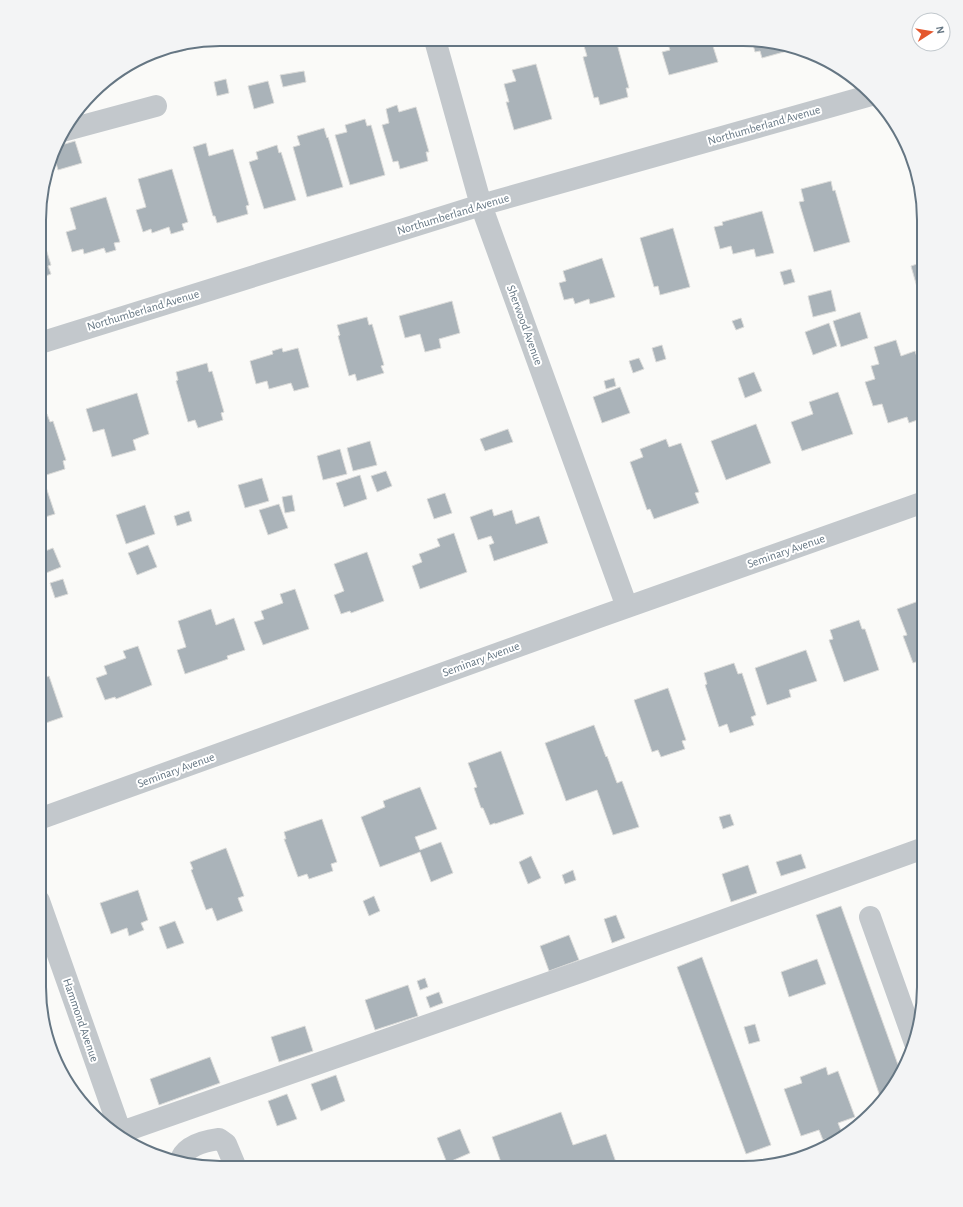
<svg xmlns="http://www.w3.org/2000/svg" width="963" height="1207" font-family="'Alegreya Sans',sans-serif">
<rect width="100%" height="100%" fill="#fafaf8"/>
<path fill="#aab3b9" stroke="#dcdcda" d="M 606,40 L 616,40 L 629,88 L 626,88 L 628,97 L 600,105 L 598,97 L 594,98 L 583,57 L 587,56 L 584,46 Z
M 671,40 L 711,40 L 718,62 L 669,75 L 662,52 L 670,50 L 667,41 Z
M 752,41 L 767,41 L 791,50 L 762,58 L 760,51 L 755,52 Z
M 184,45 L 186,50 L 175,53 L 173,47 Z
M 536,64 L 552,119 L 514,130 L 506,102 L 509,102 L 504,84 L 516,81 L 512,70 Z
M 304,71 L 306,82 L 283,87 L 280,75 Z
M 226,79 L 229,93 L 217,96 L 214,82 Z
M 268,81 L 274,103 L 254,109 L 248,86 Z
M 397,105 L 399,112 L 416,107 L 429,152 L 426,152 L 428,161 L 400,169 L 398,161 L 393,162 L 382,125 L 389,123 L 386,109 Z
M 365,119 L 367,126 L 371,125 L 385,175 L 350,185 L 335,135 L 347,132 L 345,125 Z
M 324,128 L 327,138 L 328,137 L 343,187 L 307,197 L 293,147 L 300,145 L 297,136 Z
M 75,141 L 82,163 L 58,170 L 54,156 L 58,146 Z
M 206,143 L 209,156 L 233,149 L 249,205 L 246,206 L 248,214 L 217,223 L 215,216 L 213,216 L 193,147 Z
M 277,145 L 279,153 L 281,152 L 296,200 L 264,209 L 249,162 L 258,159 L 256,152 Z
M 172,169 L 188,222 L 182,224 L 184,230 L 171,234 L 169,227 L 152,233 L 151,229 L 143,232 L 136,210 L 146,207 L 138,179 Z
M 916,169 L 921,200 L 918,201 L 910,171 Z
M 831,181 L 833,191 L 835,190 L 850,242 L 814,252 L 799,202 L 804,201 L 801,189 Z
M 106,197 L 120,242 L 114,243 L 116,250 L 106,253 L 104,248 L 84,254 L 83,249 L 72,252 L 66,232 L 76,229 L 70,208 Z
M 762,211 L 774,253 L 756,257 L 754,249 L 733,254 L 731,246 L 720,249 L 714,227 L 723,225 L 722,222 Z
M 673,228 L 690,287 L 660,295 L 658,286 L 654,287 L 640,238 Z
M 41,233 L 51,265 L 48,266 L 51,274 L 40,278 Z
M 602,258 L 615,297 L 590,304 L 589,299 L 575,304 L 573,298 L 564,300 L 559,283 L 566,281 L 563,271 Z
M 923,262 L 924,284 L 917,287 L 911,266 Z
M 791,269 L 795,282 L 784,285 L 780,272 Z
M 831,290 L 836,311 L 813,317 L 808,296 Z
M 452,301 L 460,333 L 439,339 L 441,348 L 425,352 L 420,334 L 405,338 L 399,316 Z
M 860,312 L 868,338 L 841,347 L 833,321 Z
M 367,317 L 369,325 L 372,324 L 384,365 L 381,366 L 384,373 L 357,381 L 355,374 L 349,376 L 338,336 L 340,335 L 337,325 Z
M 741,318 L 744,327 L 736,330 L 732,321 Z
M 829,323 L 837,346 L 813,355 L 805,332 Z
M 896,340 L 901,356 L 915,351 L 919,363 L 921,362 L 924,371 L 924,409 L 921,411 L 923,418 L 909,423 L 907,417 L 888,423 L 882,404 L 873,406 L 865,382 L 875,379 L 871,366 L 879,364 L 874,347 Z
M 662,345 L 666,359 L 656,362 L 652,348 Z
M 282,348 L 283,352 L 298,348 L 309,387 L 294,391 L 291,383 L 269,389 L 267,381 L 256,384 L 250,361 L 273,354 L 272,351 Z
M 639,358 L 644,369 L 633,373 L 629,361 Z
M 207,363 L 209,372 L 212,371 L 224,412 L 221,413 L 223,420 L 198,428 L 195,420 L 188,422 L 176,381 L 178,380 L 176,372 Z
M 754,372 L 762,391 L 745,398 L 738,378 Z
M 614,378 L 616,386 L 606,389 L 604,381 Z
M 620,387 L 630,413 L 602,423 L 593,397 Z
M 838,392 L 853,434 L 802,451 L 791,422 L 813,414 L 809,402 Z
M 137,393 L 149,434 L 133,440 L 136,450 L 112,457 L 104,429 L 93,432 L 86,409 Z
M 47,414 L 50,422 L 53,421 L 66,460 L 63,461 L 65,469 L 40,477 L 40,416 Z
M 756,424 L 771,463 L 726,480 L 711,441 Z
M 508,429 L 513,442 L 485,451 L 480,439 Z
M 666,439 L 669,447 L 681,443 L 699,492 L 695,493 L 699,503 L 654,519 L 650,509 L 647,510 L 630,462 L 643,457 L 640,449 Z
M 370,441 L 377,465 L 353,471 L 347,448 Z
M 340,449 L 347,474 L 323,480 L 317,456 Z
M 386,471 L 392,486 L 377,492 L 371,476 Z
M 360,475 L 367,499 L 344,507 L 336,483 Z
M 262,478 L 269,501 L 245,508 L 238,485 Z
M 45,484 L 55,514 L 45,517 L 40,501 L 40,485 Z
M 445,493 L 452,513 L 434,519 L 427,499 Z
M 292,495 L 295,511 L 285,513 L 282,497 Z
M 279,504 L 288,528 L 268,535 L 259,510 Z
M 145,505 L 155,534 L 126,544 L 116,515 Z
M 492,509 L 494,516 L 512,510 L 516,524 L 539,516 L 548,543 L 494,561 L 489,545 L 494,543 L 491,536 L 478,540 L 470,517 Z
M 189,511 L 192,521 L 177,526 L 174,516 Z
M 454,533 L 467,572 L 420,589 L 412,566 L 422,562 L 419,554 L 440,546 L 437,539 Z
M 148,545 L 157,567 L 137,575 L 128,553 Z
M 53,548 L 61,567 L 46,573 L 40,557 L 40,553 Z
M 367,552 L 384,601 L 351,613 L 350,611 L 341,614 L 334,595 L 344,591 L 334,564 Z
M 63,579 L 68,594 L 55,598 L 50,583 Z
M 295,589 L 309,629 L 263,645 L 254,622 L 264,619 L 261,611 L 283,603 L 280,594 Z
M 924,599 L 924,659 L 913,663 L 903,636 L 907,635 L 897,609 Z
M 211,609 L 216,625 L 234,618 L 245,650 L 227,656 L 228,659 L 185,674 L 177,650 L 186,647 L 178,621 Z
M 859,620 L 862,629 L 865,629 L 879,670 L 844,682 L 829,640 L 833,639 L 830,630 Z
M 138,646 L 152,685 L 116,699 L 115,697 L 105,700 L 96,678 L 107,674 L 104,666 L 126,658 L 123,651 Z
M 806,650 L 817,681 L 789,690 L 791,697 L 767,705 L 755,668 Z
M 734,663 L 738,674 L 742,673 L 756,715 L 751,717 L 754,725 L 730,733 L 727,724 L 719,727 L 705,685 L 707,684 L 704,673 Z
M 49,676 L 63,717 L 40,725 L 40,680 Z
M 668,688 L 686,740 L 682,741 L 685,749 L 661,757 L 658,750 L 652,752 L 634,700 Z
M 594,725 L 606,757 L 607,756 L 617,783 L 622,781 L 639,827 L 613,835 L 597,790 L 566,801 L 545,743 Z
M 501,751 L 524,814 L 495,824 L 495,823 L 490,825 L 483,808 L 481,808 L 474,788 L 477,787 L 468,763 Z
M 420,787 L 437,829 L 415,837 L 420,850 L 441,842 L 453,873 L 431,882 L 420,852 L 380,867 L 361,817 L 385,807 L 383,801 Z
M 730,814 L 734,825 L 723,829 L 719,817 Z
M 322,819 L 337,862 L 331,864 L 333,871 L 309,879 L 307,874 L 298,877 L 284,839 L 286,839 L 284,832 Z
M 226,848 L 244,896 L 238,898 L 243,911 L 217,921 L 212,908 L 206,910 L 191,870 L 193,869 L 190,862 Z
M 801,854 L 806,868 L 781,876 L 776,862 Z
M 531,856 L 541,878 L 528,884 L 519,862 Z
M 748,865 L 757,893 L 731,902 L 722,874 Z
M 573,870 L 576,880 L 565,884 L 562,875 Z
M 138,890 L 148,920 L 141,923 L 144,930 L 129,936 L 127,928 L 111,934 L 100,903 Z
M 374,896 L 380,911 L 369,916 L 363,901 Z
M 841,906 L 901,1073 L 894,1087 L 881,1099 L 816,915 Z
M 616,915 L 625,938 L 612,943 L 604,919 Z
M 175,921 L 184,943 L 167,949 L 159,927 Z
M 569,935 L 579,960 L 549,971 L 540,946 Z
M 702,957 L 771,1145 L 746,1154 L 677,967 Z
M 817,959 L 826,984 L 789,997 L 781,972 Z
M 425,978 L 428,987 L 420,990 L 417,981 Z
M 408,985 L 418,1016 L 375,1030 L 365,1000 Z
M 439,992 L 443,1003 L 430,1008 L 426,997 Z
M 755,1024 L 760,1041 L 749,1044 L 744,1027 Z
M 305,1026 L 313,1051 L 279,1062 L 271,1037 Z
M 210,1057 L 220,1083 L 159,1105 L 150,1079 Z
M 826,1067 L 828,1075 L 838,1071 L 855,1117 L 838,1123 L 842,1133 L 823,1140 L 819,1130 L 801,1136 L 784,1089 L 802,1083 L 800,1077 Z
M 336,1075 L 345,1101 L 321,1111 L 311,1084 Z
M 287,1094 L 297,1119 L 277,1126 L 268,1101 Z
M 561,1112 L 573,1145 L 606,1134 L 618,1168 L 503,1168 L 492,1137 Z
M 460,1129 L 470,1153 L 447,1163 L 437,1138 Z"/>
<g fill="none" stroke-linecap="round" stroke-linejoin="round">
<path stroke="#c3c8cc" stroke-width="22" d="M 435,40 L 481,205 L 627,607
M 63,131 L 156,106
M 40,343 L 481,205 L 868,96
M 39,819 L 602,616 L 924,502
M 39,901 L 123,1139
M 870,917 L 915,1043
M 116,1134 L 580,972 L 924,848
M 180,1162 C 184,1146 204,1141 219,1139 L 226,1144 L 236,1168"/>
</g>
<g text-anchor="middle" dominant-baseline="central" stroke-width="4" stroke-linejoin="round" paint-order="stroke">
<g font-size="12" fill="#657683" stroke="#fff">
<text transform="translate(764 125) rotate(-16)">Northumberland Avenue</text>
<text transform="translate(453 214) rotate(-17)">Northumberland Avenue</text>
<text transform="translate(143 310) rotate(-17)">Northumberland Avenue</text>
<text transform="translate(525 325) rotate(70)">Sherwood Avenue</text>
<text transform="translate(786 551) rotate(-19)">Seminary Avenue</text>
<text transform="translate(481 659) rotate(-20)">Seminary Avenue</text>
<text transform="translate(176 770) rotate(-20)">Seminary Avenue</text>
<text transform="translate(81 1020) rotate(71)">Hammond Avenue</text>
</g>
</g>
<path d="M0 0H963V1207H0ZM220 46H743A174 174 0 0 1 917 220V987A174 174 0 0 1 743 1161H220A174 174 0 0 1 46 987V220A174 174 0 0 1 220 46Z" fill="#f3f4f5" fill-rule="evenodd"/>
<path fill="none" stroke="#657683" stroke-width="2" d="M220 46H743A174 174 0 0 1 917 220V987A174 174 0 0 1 743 1161H220A174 174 0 0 1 46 987V220A174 174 0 0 1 220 46Z"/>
<g transform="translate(931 32) rotate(78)"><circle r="19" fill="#ffffff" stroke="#c1c8cd"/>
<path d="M0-3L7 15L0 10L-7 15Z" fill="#e4572e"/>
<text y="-6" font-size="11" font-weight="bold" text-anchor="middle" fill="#657683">N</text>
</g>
</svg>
